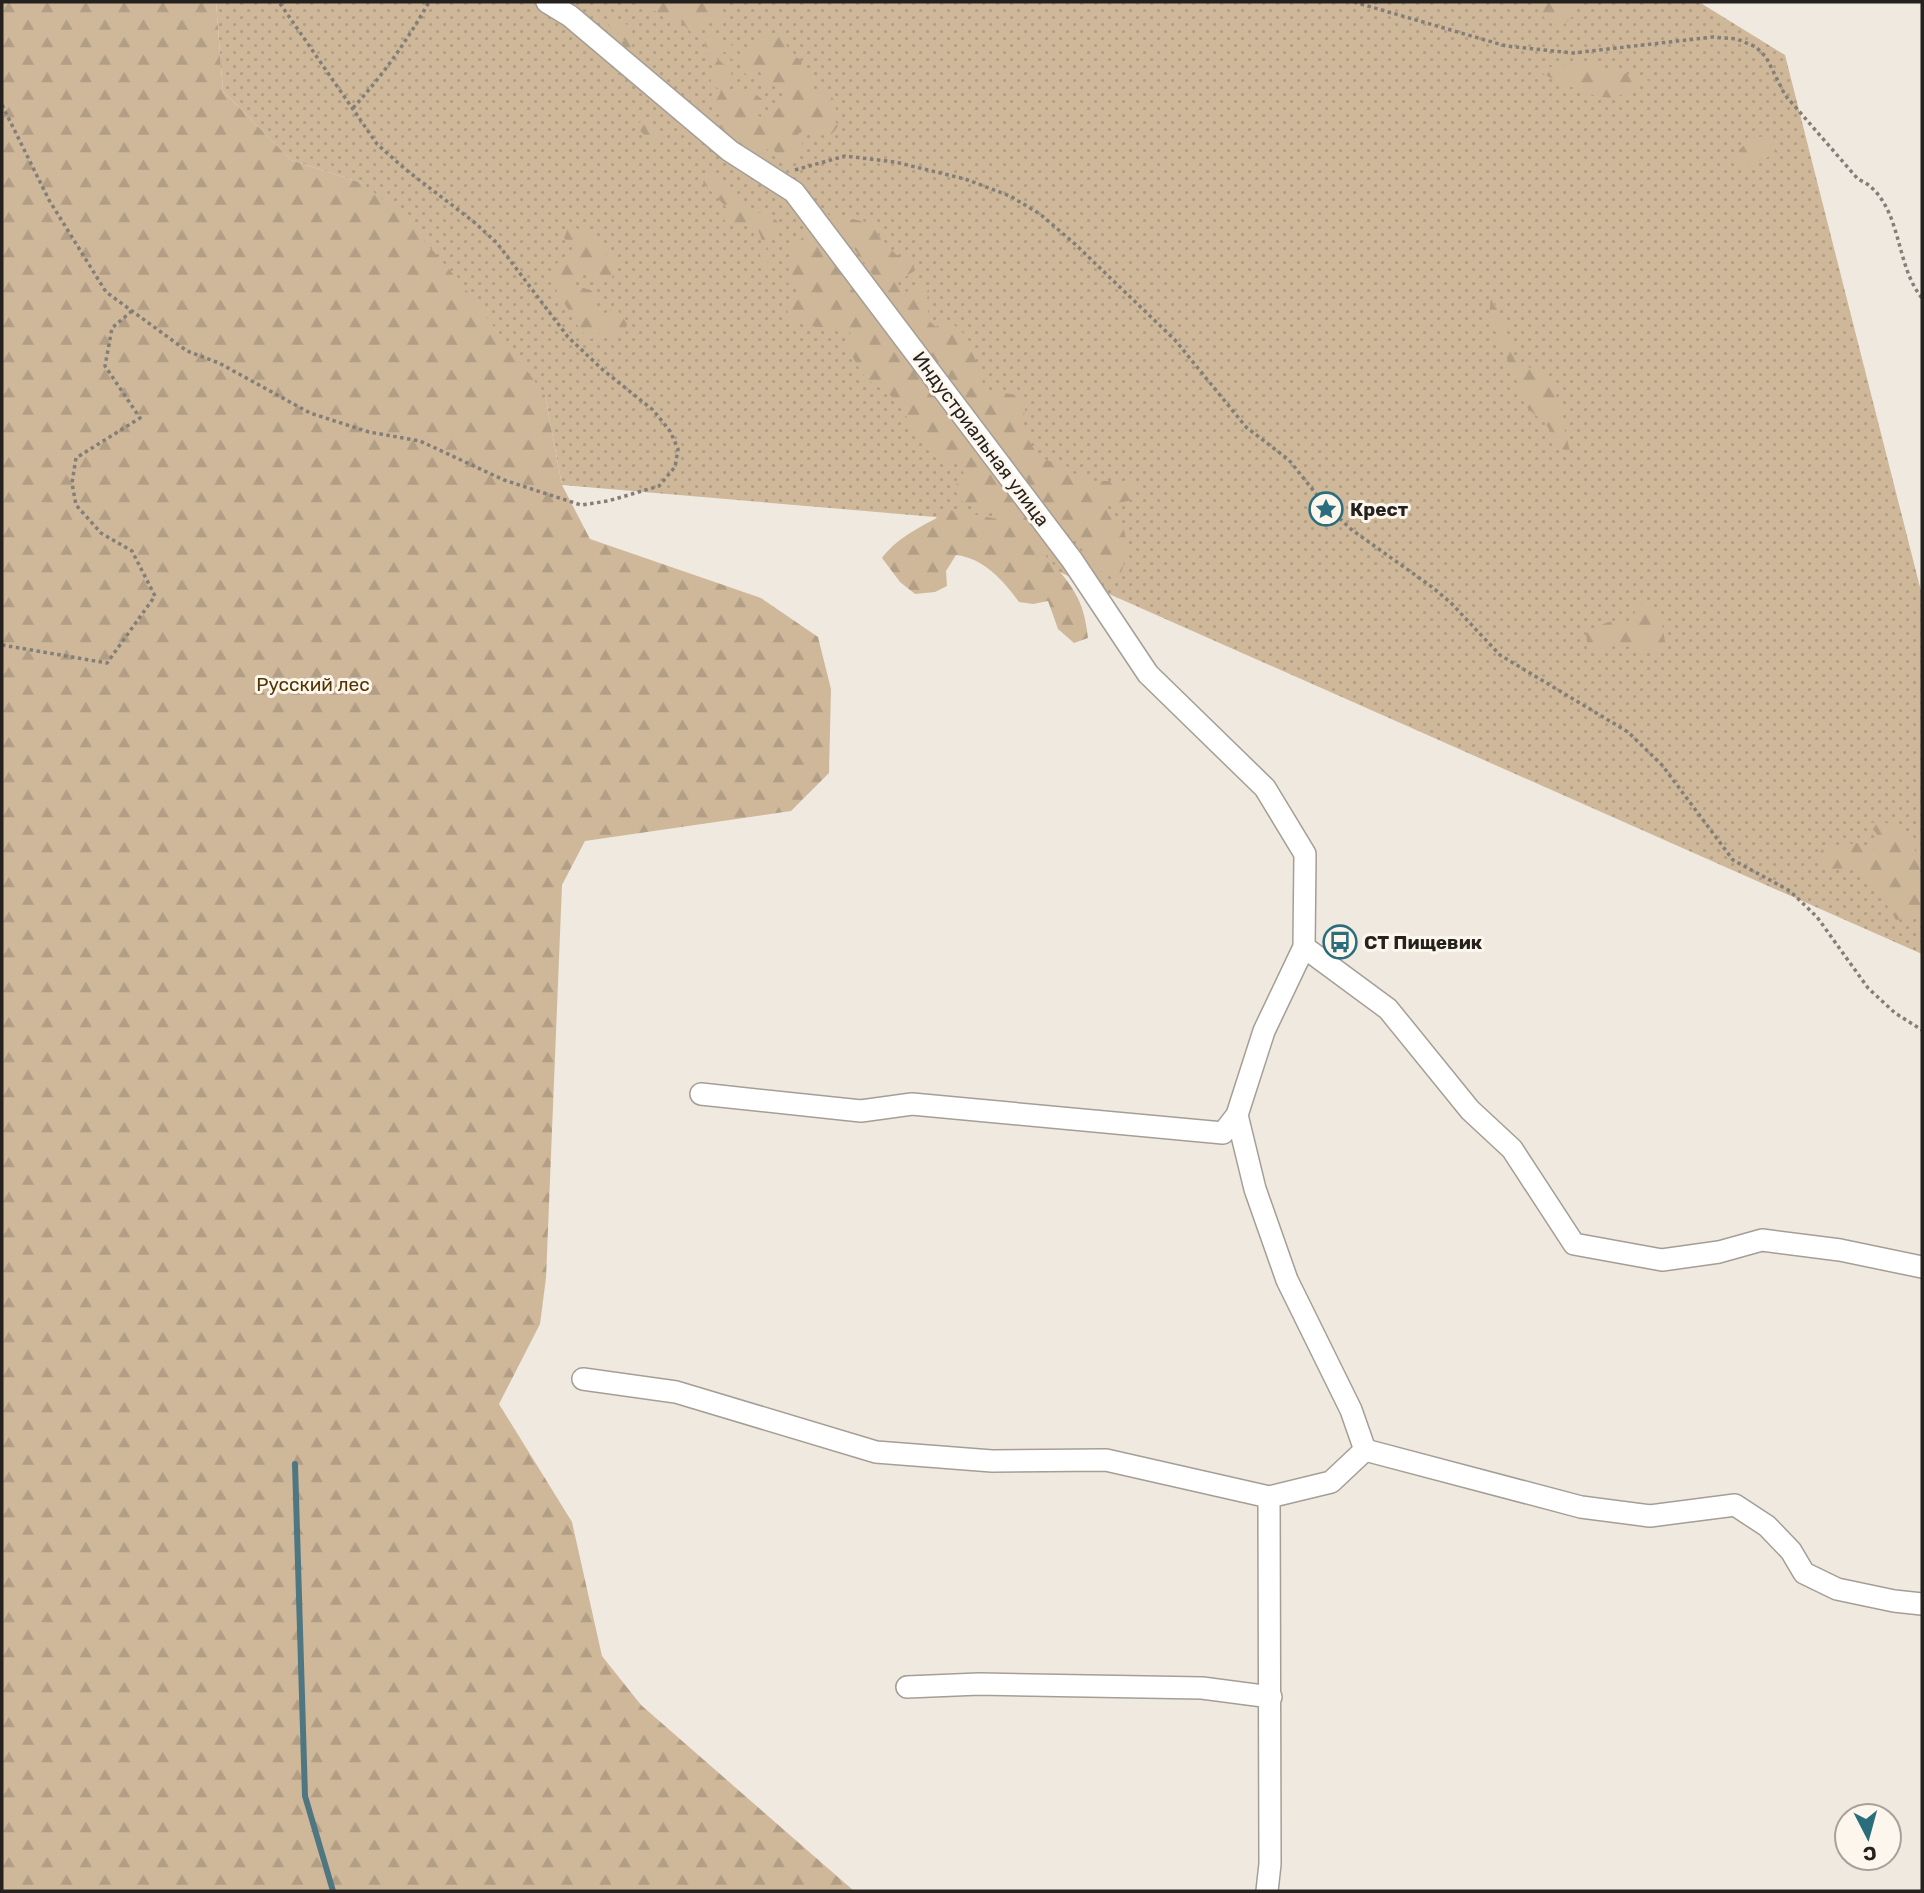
<svg xmlns="http://www.w3.org/2000/svg" width="1924" height="1893" font-family="Rubik,sans-serif">
<defs>
<pattern id="grass-dots" width="8" height="8" patternUnits="userSpaceOnUse" patternTransform="scale(1.75)"><rect width="8" height="8" fill="#cfb89a"/><path d="M2 2h.1M6 6h.1" fill="none" stroke="#b29e84" stroke-width="1.8" stroke-linecap="round"/></pattern>
<pattern id="forest-firs" width="22" height="20" patternUnits="userSpaceOnUse" patternTransform="scale(1.75)"><rect width="22" height="20" fill="#cfb89a"/><path d="M5 1l3.5 6h-7zM16 11l3.5 6h-7z" fill="#b29e84"/></pattern>
</defs>
<rect width="100%" height="100%" fill="#f0e9e0"/>
<path fill="url(#grass-dots)" d="M 216,2 L 1699,2 L 1785,55 L 1922,595 L 1922,954 L 935,517 L 562,485 L 545,395 L 362,183 L 291,160 L 223,91 Z"/>
<path fill="url(#forest-firs)" d="M 2,2 L 216,2 L 223,91 L 291,160 L 362,183 L 400,213 L 461,283 L 545,395 L 562,485 L 590,539 L 761,598 L 818,637 L 831,689 L 829,773 L 791,811 L 585,841 L 562,885 L 546,1278 L 540,1324 L 499,1404 L 572,1522 L 602,1656 L 641,1705 L 854,1891 L 2,1891 Z
M 644,2 L 722,2 L 720,18 L 716,22 L 705,21 L 700,23 L 699,33 L 694,35 L 680,21 L 668,21 L 656,11 L 650,11 Z
M 1538,2 L 1573,2 L 1576,13 L 1559,29 L 1544,18 Z
M 616,12 L 619,14 L 614,21 L 622,26 L 621,32 L 624,30 L 625,24 L 636,27 L 630,33 L 638,36 L 630,42 L 630,45 L 632,48 L 637,44 L 640,48 L 639,54 L 630,55 L 625,50 L 622,42 L 625,40 L 612,39 L 610,37 L 613,30 L 608,25 L 610,17 Z
M 713,33 L 722,37 L 721,42 L 732,45 L 737,54 L 733,60 L 725,52 L 710,54 C 705,49 703,41 706,34 Z
M 773,34 C 787,36 785,46 791,55 L 802,60 L 801,66 L 804,71 L 809,73 L 814,91 C 834,92 839,102 834,121 L 839,125 L 832,134 L 812,135 L 803,131 L 798,134 L 802,140 L 803,154 L 787,164 L 782,163 L 771,145 L 766,148 L 772,159 L 772,166 L 760,165 L 716,128 L 715,121 L 721,119 L 716,101 L 721,91 L 711,82 C 710,74 711,65 716,58 L 731,70 L 732,81 L 727,92 L 752,92 L 762,99 L 758,116 L 766,119 L 785,103 L 781,89 L 763,82 L 763,76 L 759,71 L 753,74 L 745,74 L 739,63 L 742,52 C 750,46 764,36 773,34 Z
M 1568,65 L 1596,65 L 1650,81 C 1639,86 1626,94 1614,97 C 1595,101 1551,78 1534,69 Z
M 642,120 C 656,126 656,131 667,138 L 656,146 L 636,127 Z
M 1754,137 L 1768,137 L 1778,153 L 1736,170 L 1739,150 Z
M 706,174 L 716,178 L 730,196 L 738,201 L 759,213 L 768,211 L 782,227 L 772,237 L 765,251 L 769,268 L 762,264 L 759,249 L 762,241 L 757,226 L 726,222 L 721,215 L 730,211 L 703,183 Z
M 826,209 L 844,217 L 870,223 C 873,228 892,252 897,255 C 902,258 909,260 914,263 L 914,271 L 896,283 L 901,290 L 911,293 L 920,285 L 929,290 L 927,299 L 929,321 L 936,327 L 944,320 C 978,334 971,361 986,389 L 1019,396 L 1026,407 C 1019,423 1029,448 1043,458 C 1049,462 1058,463 1065,464 C 1086,493 1109,473 1136,486 L 1136,497 L 1128,501 L 1105,506 C 1109,518 1114,523 1124,530 C 1129,548 1125,564 1118,581 L 1101,571 L 1085,555 L 1074,534 L 1056,524 L 976,420 Z
M 568,228 C 602,228 590,245 614,261 L 614,274 L 609,282 L 597,283 L 587,274 L 576,276 L 573,285 L 594,291 L 593,301 L 596,311 L 606,313 L 615,306 L 627,324 L 625,335 L 600,333 L 591,339 C 579,331 577,324 570,312 C 559,295 550,286 553,264 L 576,260 L 572,246 L 564,238 Z
M 809,231 L 1051,550 L 1045,555 C 1071,584 1084,598 1088,638 L 1074,643 L 1058,629 L 1048,601 L 1033,604 L 1019,602 C 1003,580 983,558 956,555 L 946,571 L 947,586 L 935,592 L 915,594 L 900,582 L 882,558 C 899,535 927,524 951,510 L 1008,521 L 1000,511 L 975,508 L 958,499 L 955,486 L 964,473 L 954,460 L 948,465 C 924,457 910,417 893,398 C 885,389 874,386 866,378 C 859,370 855,359 848,350 L 851,334 L 846,327 C 828,328 777,330 789,300 L 798,298 L 798,289 L 785,281 L 786,273 L 792,266 L 788,252 Z
M 1491,296 L 1501,316 L 1515,360 L 1536,371 L 1553,384 L 1574,467 L 1545,423 L 1525,406 L 1519,386 L 1489,317 Z
M 1639,603 L 1660,613 L 1666,647 C 1643,654 1643,647 1622,646 C 1610,646 1599,649 1588,652 L 1586,632 L 1608,622 L 1631,621 Z
M 1867,823 C 1875,823 1888,822 1895,825 C 1924,841 1922,891 1922,921 L 1912,918 L 1896,920 L 1882,897 L 1853,868 L 1827,869 L 1815,859 L 1824,847 L 1858,843 L 1879,852 L 1877,834 Z"/>
<g fill="none" stroke-linecap="round" stroke-linejoin="round">
<path stroke="#4f7782" stroke-width="6" d="M 295,1464 L 305,1796 L 333,1891"/>
<defs>
<path id="minor" d="M 547,2 L 570,16 L 730,151 L 794,192 L 1072,560 L 1148,674 L 1265,788 L 1305,854 L 1304,947 L 1264,1031 L 1237,1115 L 1255,1189 L 1287,1280 L 1351,1410 L 1365,1450 L 1331,1482 L 1269,1497 L 1270,1864 L 1267,1891
M 1304,947 L 1388,1009 L 1470,1110 L 1512,1149 L 1574,1244 L 1662,1260 L 1719,1252 L 1762,1240 L 1840,1250 L 1922,1267
M 701,1094 L 861,1111 L 912,1104 L 1223,1133 L 1237,1115
M 583,1379 L 676,1392 L 876,1452 L 992,1461 L 1106,1460 L 1269,1497
M 1365,1450 L 1581,1507 L 1650,1516 L 1735,1505 L 1767,1526 L 1791,1551 L 1804,1573 L 1837,1589 L 1894,1601 L 1922,1604
M 907,1687 L 979,1684 L 1202,1688 L 1271,1697"/>
</defs>
<use href="#minor" stroke="#a49e95" stroke-width="24"/>
<path stroke="#837e78" stroke-width="3.5" stroke-dasharray="3.5 3.5" stroke-linecap="butt" d="M 1354,2 L 1506,46 L 1573,53 L 1713,37 L 1737,39 L 1756,47 L 1766,57 L 1785,95 L 1857,178 C 1861,181 1867,183 1871,187 C 1902,215 1896,266 1922,298
M 2,105 L 49,200 L 106,292 L 187,351 L 219,363 L 310,413 L 369,432 L 420,441 L 504,480 L 581,505 L 608,501 L 659,486 L 675,467 L 678,449 L 670,431 L 653,410 L 603,370 L 568,337 L 497,243 L 474,222 L 405,169 L 377,144 L 279,2
M 353,108 C 383,75 407,41 429,2
M 795,170 L 845,156 L 895,162 L 965,179 L 1010,196 L 1040,214 L 1075,244 L 1175,340 L 1246,427 L 1289,460 L 1325,505 L 1352,530 L 1432,587 L 1451,603 L 1500,655 L 1628,732 L 1662,765 L 1733,860 L 1790,891 L 1817,917 L 1868,988 L 1895,1013 L 1922,1030
M 2,645 L 107,663 L 155,596 L 132,551 L 101,533 L 76,505 L 72,483 L 76,458 L 140,418 L 105,366 L 112,328 L 133,310"/>
<use href="#minor" stroke="#fff" stroke-width="21"/>
</g>
<defs>
<symbol id="sight-ring" viewBox="-11 -11 22 22"><circle r="9.5" fill="#fdf6ed" stroke="#2a6e7e" stroke-width="1.5"/><path d="M0-6L1.8-2.2L6-1.7L2.9 1.2L3.7 5.4L0 3.3L-3.7 5.4L-2.9 1.2L-6-1.7L-1.8-2.2Z" fill="#2a6e7e"/></symbol>
<symbol id="bus-ring" viewBox="-11 -11 22 22"><circle r="9.5" fill="#fdf6ed" stroke="#2a6e7e" stroke-width="1.5"/><path d="M-5-6H5V4H4V6H2V4H-2V6H-4V4H-5ZM-3.5-4V0h7V-4ZM-3.5 1.2v1.5H-2V1.2ZM2 1.2v1.5H3.5V1.2Z" fill="#2a6e7e"/></symbol>
</defs>
<g fill-rule="evenodd">
<use href="#sight-ring" x="1307" y="490" width="38" height="38"/>
<use href="#bus-ring" x="1321" y="923" width="38" height="38"/>
</g>
<g text-anchor="middle" dominant-baseline="central" stroke-width="6" stroke-linejoin="round" paint-order="stroke">
<g font-size="19" fill="#24211e" stroke="#fdf6ed">
<text transform="translate(981 439) rotate(53)">Индустриальная улица</text>
</g>
<g font-size="19" font-weight="bold" fill="#24211e" stroke="#fdf6ed" text-anchor="start">
<text x="1350" y="509">Крест</text>
<text x="1364" y="942">СТ Пищевик</text>
</g>
<g font-size="19" fill="#523400" stroke="#fdf6ed">
<text x="313" y="684">Русский лес</text>
</g>
</g>
<rect width="1924" height="1893" fill="none" stroke="#24211e" stroke-width="7"/>
<g transform="translate(1868 1837) rotate(174)"><circle r="33" fill="#fdf6ed" stroke="#a6a19a" stroke-width="2"/>
<path d="M0-5L12 26L0 18L-12 26Z" fill="#2a6e7e"/>
<text y="-10" font-size="19" font-weight="bold" text-anchor="middle" fill="#24211e">С</text>
</g>
</svg>
